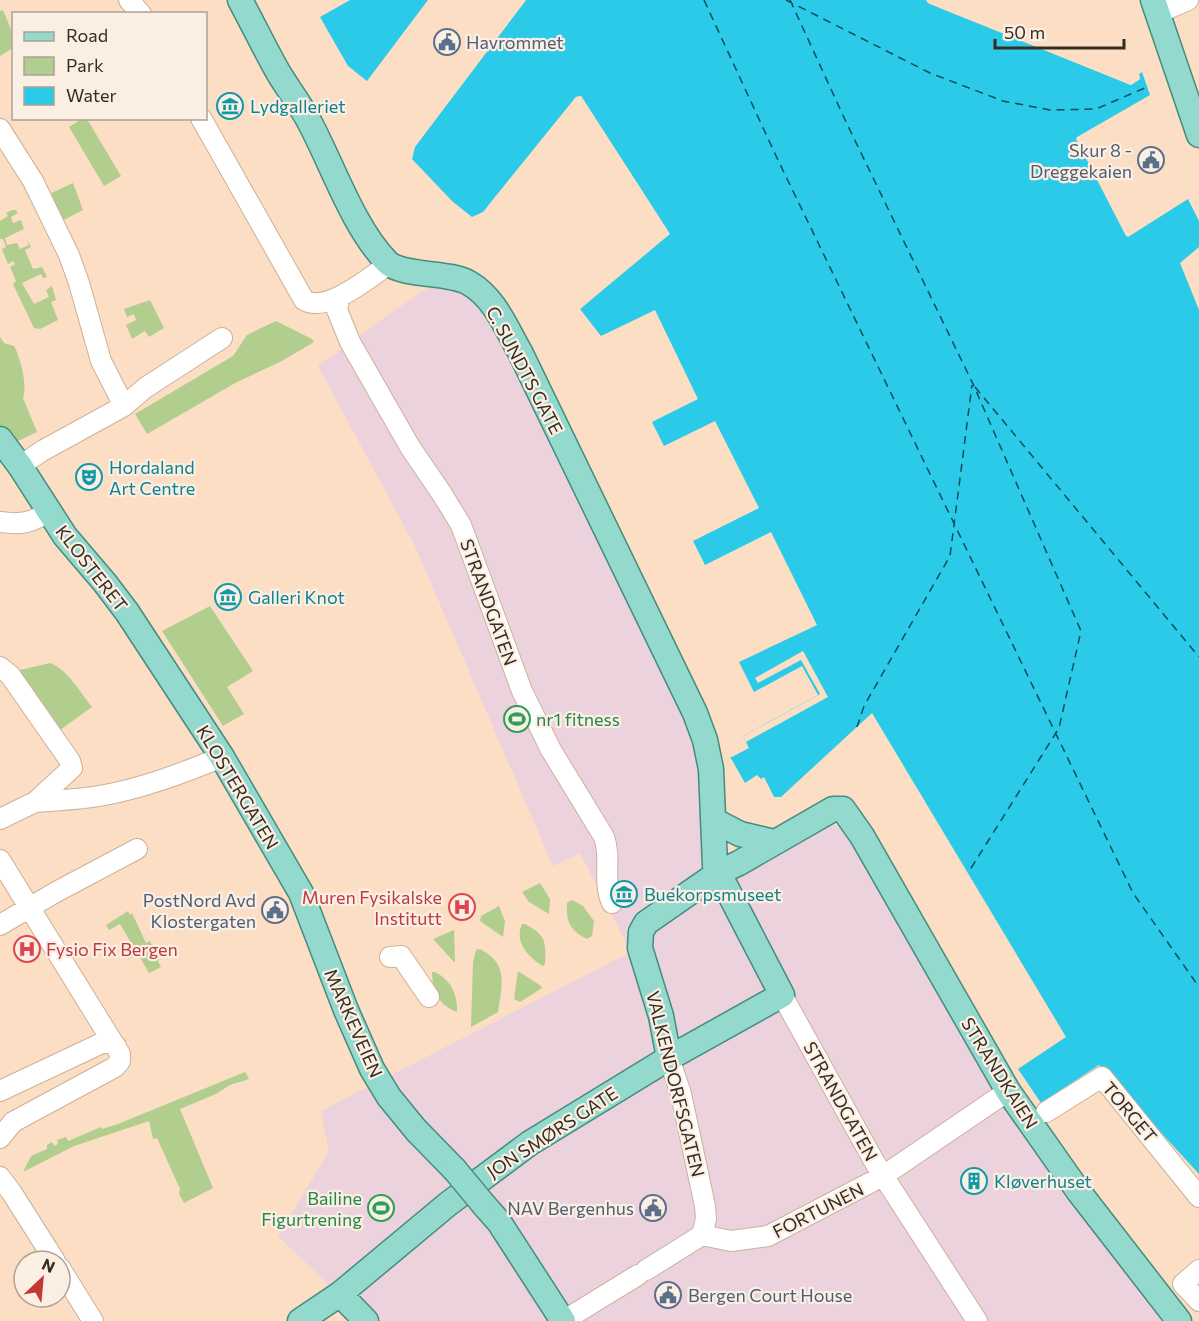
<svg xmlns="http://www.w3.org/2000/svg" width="1199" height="1321" font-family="Commissioner,sans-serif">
<rect width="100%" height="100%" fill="#fbdec3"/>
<path fill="#ebd2dc" d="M 446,276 L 480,289 L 693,725 L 723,871 L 830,825 L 840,826 L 852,837 L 1024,1128 L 1161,1321 L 366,1321 L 278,1236 L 329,1152 L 321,1111 L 631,952 L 580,853 L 553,866 L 415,546 L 318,366 L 395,310 Z"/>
<path fill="#b1ce8f" d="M 3,10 L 13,34 L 13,48 L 0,56 L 0,11 Z
M 82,119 L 87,119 L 121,176 L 104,186 L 69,127 Z
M 73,183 L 83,210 L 60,222 L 47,195 Z
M 12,210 L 16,210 L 18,213 L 11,217 L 13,223 L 21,220 L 24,229 L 5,238 L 7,245 L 17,243 L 20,249 L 29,245 L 27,239 L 31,247 L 25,250 L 33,269 L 42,267 L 47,277 L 43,278 L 41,274 L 22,283 L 34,304 L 49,297 L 46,290 L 52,286 L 56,300 L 51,302 L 58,320 L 40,329 L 34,328 L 13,284 L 16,281 L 10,267 L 15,264 L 13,261 L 8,264 L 2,249 L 6,247 L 3,239 L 0,239 L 0,221 L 8,216 L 6,213 Z
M 150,300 L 164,328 L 149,337 L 145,331 L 132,339 L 126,325 L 136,320 L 134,314 L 127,317 L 124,309 Z
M 276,321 L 312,339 L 314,342 L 282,361 L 237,382 L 147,434 L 135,414 L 233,356 L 247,335 Z
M 0,337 L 4,343 L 14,346 C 20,356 28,387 23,398 L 37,432 L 18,441 L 12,439 L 0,425 Z
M 210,606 L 253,671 L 227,687 L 244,714 L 223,726 L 162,631 Z
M 50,663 C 67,669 80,692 92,707 L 60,730 L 16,671 Z
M 540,883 L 550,899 L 549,914 L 529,902 L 522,892 Z
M 572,900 L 583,906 L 594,921 L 592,936 L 587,939 C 569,930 566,921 567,903 Z
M 499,906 L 505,921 L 503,937 L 480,921 L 481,916 Z
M 128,911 L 130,915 L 132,913 L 146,943 L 150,941 L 159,960 L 158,961 L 161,967 L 149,973 L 138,954 L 128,959 L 121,947 L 130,941 L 120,924 L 109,930 L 106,925 Z
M 522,924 L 525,924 C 546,935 546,941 545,964 L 543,966 C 528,957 514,942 522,924 Z
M 454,930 L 455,961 L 454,962 L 433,939 Z
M 480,949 C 509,964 502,984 498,1012 L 471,1027 L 473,962 L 476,950 Z
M 518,971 L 541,986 L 542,988 L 520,1002 L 514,999 Z
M 432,972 L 435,972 C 451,980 458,995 457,1012 C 439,1006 432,990 432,972 Z
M 245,1072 L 249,1079 L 230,1085 L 216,1094 L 180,1109 L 213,1188 L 184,1203 L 179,1194 L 180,1189 L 157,1138 L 153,1139 L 149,1121 L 74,1146 L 23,1172 L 31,1156 L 47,1149 L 47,1145 L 52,1142 L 54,1146 L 58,1144 L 57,1140 L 66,1137 L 68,1141 L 101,1127 L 102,1129 L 118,1124 Z"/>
<path fill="#2acae8" d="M 350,0 L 428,0 L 367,81 L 348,66 L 320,17 Z
M 526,0 L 926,0 L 928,3 L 1131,85 L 1140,79 L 1139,74 L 1142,72 L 1150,95 L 1077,137 L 1076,139 L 1126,236 L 1128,237 L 1188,199 L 1199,221 L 1199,247 L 1180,263 L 1199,310 L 1199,1174 L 1099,1065 L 1041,1103 L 1018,1069 L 1066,1037 L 872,713 L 781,797 L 774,797 L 764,777 L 761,779 L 757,775 L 745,783 L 732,760 L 730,758 L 749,748 L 743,736 L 818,695 L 802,666 L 754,692 L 739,662 L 817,625 L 771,532 L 705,565 L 693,541 L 759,508 L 715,421 L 664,446 L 652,422 L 698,399 L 655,310 L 601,336 L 580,309 L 669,233 L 581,96 L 576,97 L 483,212 L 472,217 L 452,201 L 412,159 L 415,147 L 419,140 Z"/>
<path fill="#fbdec3" d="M 522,0 L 526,0 L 415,147 L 413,144 L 417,139 Z
M 926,0 L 1131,82 L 1137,78 L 1136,73 L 1141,69 L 1142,72 L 1139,74 L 1140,79 L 1131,85 L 930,4 Z
M 581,96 L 670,234 L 580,309 L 578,307 L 666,233 L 579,99 L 490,208 L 488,206 L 576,97 Z
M 803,651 L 828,697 L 746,742 L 743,736 L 820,694 L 801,660 L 758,683 L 755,678 Z"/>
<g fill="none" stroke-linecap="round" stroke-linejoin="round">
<path stroke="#0e4e5b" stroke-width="1.5" stroke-dasharray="8 6" stroke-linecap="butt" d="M 704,0 L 777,158 L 1133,893 L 1199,987
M 786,0 L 930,73 L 1003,101 L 1050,110 L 1096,109 L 1147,87
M 790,0 L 847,124 L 973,384 L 1081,631 L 1059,728 L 968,873
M 975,387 L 1199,657
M 857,727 L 864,706 L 950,556 L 972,385"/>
<defs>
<path id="minor" d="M 129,0 L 141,14
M 1158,13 L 1188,0
M 201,118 L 304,300 C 327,314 370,277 389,264
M 0,129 L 33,181 L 69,255 L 79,283 L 101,361 L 124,406
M 340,297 L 337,310 L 350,342 L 410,447 L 442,494 L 461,525 L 522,691 L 551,750 L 604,837 C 612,859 602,882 612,903
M 20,466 L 42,451 L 124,406 L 145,388 L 222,338
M 0,522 C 21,525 32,523 49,511
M 0,667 L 10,675 L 70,761 L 72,768 L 35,802 L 0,819
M 35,802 C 56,800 78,800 99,796 C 141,789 183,773 222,757
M 0,860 L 120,1054 L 120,1061 L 115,1067 L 13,1122 L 0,1138
M 0,925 L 56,892 L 137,849
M 390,957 L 401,956 L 429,997
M 782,995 L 875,1163 L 977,1321
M 669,1058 L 681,1094 L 705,1206 L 706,1219 L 702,1235
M 0,1091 L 102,1043 L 110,1043 L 116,1046
M 1046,1112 L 1102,1077 L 1199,1197
M 0,1177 L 12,1193 L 55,1261
M 60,1268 L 93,1321
M 646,1270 L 702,1235 L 731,1241 L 768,1236 L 883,1176 L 1008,1091
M 1199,1270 L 1183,1284 L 1199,1301
M 563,1321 L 638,1275"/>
<path id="major" d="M 240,0 C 253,24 265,49 278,72 C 288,89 301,105 310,123 C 333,166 353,227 387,262 C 402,277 449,271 469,283 C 495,298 506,328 520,352 L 695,713 L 705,740 L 711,769 L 715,866 L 782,995 L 669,1058 L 530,1143 L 448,1204 L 340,1294 L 300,1321
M 1153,0 L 1199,135
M 0,439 L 20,466 L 65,536 L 105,583 L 127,612 L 222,757 L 301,893 L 346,1010 L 372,1069 L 389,1097 L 416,1130 L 455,1170
M 713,820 L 740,834 L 774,842
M 669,1058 L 661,1016 L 640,948 L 641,932 L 646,923 L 718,873 L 739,863 L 833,809 L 843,809 L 862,836 L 1008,1091 L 1079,1192 L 1179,1321
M 484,1205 L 499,1222 L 563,1321
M 340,1294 L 366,1321"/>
</defs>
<use href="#minor" stroke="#cdb197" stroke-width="22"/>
<use href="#major" stroke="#448c7d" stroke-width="27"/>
<use href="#minor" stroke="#fff" stroke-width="20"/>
<use href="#major" stroke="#93d9ce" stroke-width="24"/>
<defs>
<path id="major-bridge" d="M 455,1170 L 484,1205"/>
</defs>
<use href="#major-bridge" stroke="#448c7d" stroke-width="27" stroke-linecap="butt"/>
<use href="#major-bridge" stroke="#93d9ce" stroke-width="24"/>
</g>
<defs>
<symbol id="civic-ring" viewBox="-11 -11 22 22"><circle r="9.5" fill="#fbefe4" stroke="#5c6f8a" stroke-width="1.5"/><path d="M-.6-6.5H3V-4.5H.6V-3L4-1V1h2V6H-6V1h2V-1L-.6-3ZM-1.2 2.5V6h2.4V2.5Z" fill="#5c6f8a"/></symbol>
<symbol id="museum-ring" viewBox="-11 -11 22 22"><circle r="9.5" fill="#fbefe4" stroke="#0f9aa8" stroke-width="1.5"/><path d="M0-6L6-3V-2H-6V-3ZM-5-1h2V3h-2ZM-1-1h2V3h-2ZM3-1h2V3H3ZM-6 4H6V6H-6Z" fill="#0f9aa8"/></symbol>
<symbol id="theatre-ring" viewBox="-11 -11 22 22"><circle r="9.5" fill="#fbefe4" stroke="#0f9aa8" stroke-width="1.5"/><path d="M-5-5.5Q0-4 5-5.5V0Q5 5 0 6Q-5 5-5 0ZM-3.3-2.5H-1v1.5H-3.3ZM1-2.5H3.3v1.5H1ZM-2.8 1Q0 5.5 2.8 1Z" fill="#0f9aa8"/></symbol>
<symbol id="stadium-ring" viewBox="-11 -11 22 22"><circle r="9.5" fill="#fbefe4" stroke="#2e9e5b" stroke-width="1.5"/><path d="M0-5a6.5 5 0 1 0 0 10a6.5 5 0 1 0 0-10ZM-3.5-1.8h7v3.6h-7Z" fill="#2e9e5b"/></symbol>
<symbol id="hospital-ring" viewBox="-11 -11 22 22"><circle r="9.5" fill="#fbefe4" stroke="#e0444e" stroke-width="1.5"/><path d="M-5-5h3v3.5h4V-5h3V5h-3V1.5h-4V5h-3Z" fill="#e0444e"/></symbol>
<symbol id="building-ring" viewBox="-11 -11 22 22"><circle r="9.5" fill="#fbefe4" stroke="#0f9aa8" stroke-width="1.5"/><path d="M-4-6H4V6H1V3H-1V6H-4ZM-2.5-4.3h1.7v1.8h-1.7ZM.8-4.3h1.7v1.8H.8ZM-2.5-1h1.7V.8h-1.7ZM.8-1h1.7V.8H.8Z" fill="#0f9aa8"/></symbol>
</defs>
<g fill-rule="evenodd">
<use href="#civic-ring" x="432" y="27" width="30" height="30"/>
<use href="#museum-ring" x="215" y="91" width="30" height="30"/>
<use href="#civic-ring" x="1136" y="145" width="30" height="30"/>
<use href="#theatre-ring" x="74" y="462" width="30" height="30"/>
<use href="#museum-ring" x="213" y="582" width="30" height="30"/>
<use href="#stadium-ring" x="502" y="704" width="30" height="30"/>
<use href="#museum-ring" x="609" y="879" width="30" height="30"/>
<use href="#hospital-ring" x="447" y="892" width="30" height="30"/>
<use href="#civic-ring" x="260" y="895" width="30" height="30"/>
<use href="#hospital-ring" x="12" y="934" width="30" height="30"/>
<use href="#building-ring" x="959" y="1166" width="30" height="30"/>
<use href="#stadium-ring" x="366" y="1193" width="30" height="30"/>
<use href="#civic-ring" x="638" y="1193" width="30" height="30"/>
<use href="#civic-ring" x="653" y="1280" width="30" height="30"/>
</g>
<g text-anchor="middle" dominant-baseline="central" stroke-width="4.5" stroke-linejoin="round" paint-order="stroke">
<g font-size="18" fill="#4e5e75" stroke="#fbefe4" text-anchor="end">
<text x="466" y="42" text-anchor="start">Havrommet</text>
<text x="1132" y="150">Skur 8 -<tspan x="1132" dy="21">Dreggekaien</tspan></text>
<text x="256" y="900">PostNord Avd<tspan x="256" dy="21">Klostergaten</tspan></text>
<text x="634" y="1208">NAV Bergenhus</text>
<text x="688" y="1295" text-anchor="start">Bergen Court House</text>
</g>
<g font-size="18" fill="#0d838f" stroke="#fbefe4" text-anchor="start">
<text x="250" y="106">Lydgalleriet</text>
<text x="109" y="467">Hordaland<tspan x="109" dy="21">Art Centre</tspan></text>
<text x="248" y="597">Galleri Knot</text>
<text x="644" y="894">Buekorpsmuseet</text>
<text x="994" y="1181">Kløverhuset</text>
</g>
<g font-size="18" fill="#372c21" stroke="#fbefe4">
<text transform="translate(525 370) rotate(62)">C. SUNDTS GATE</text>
<text transform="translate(92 568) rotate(52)">KLOSTERET</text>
<text transform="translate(489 602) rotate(70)">STRANDGATEN</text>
<text transform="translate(238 787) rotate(59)">KLOSTERGATEN</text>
<text transform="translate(354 1023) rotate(66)">MARKEVEIEN</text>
<text transform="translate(1000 1073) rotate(58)">STRANDKAIEN</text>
<text transform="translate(676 1084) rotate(76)">VALKENDORFSGATEN</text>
<text transform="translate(841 1101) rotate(61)">STRANDGATEN</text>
<text transform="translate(1130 1112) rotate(50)">TORGET</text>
<text transform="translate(552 1132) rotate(-33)">JON SMØRS GATE</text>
<text transform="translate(818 1210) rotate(-27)">FORTUNEN</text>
</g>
<g font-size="18" fill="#27864d" stroke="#fbefe4" text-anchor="start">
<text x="536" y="719">nr1 fitness</text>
<text x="362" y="1198" text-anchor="end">Bailine<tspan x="362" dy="21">Figurtrening</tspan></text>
</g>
<g font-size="18" fill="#be3a42" stroke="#fbefe4" text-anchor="end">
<text x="442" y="897">Muren Fysikalske<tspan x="442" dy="21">Institutt</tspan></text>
<text x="46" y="949" text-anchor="start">Fysio Fix Bergen</text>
</g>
</g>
<rect x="12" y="12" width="195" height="108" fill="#fbefe4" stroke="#ada196" stroke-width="1.5"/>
<rect x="24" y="32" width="30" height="9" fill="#93d9ce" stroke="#ada196" stroke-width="1.5"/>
<text x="66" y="42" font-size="18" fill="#372c21">Road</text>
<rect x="24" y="57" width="30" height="18" fill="#b1ce8f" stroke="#ada196" stroke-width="1.5"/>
<text x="66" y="72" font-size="18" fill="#372c21">Park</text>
<rect x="24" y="87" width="30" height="18" fill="#2acae8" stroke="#ada196" stroke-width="1.5"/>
<text x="66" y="102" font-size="18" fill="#372c21">Water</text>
<g transform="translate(42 1279) rotate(26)"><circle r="28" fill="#fbefe4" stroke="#ada196" stroke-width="1.5"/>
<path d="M0-4.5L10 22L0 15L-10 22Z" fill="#c53735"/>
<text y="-9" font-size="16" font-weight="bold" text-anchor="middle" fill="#372c21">N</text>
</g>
<path d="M995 39v9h129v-9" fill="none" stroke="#372c21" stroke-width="3"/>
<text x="1004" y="39" font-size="18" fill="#372c21" stroke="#fbefe4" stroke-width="4.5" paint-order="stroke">50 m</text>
</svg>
